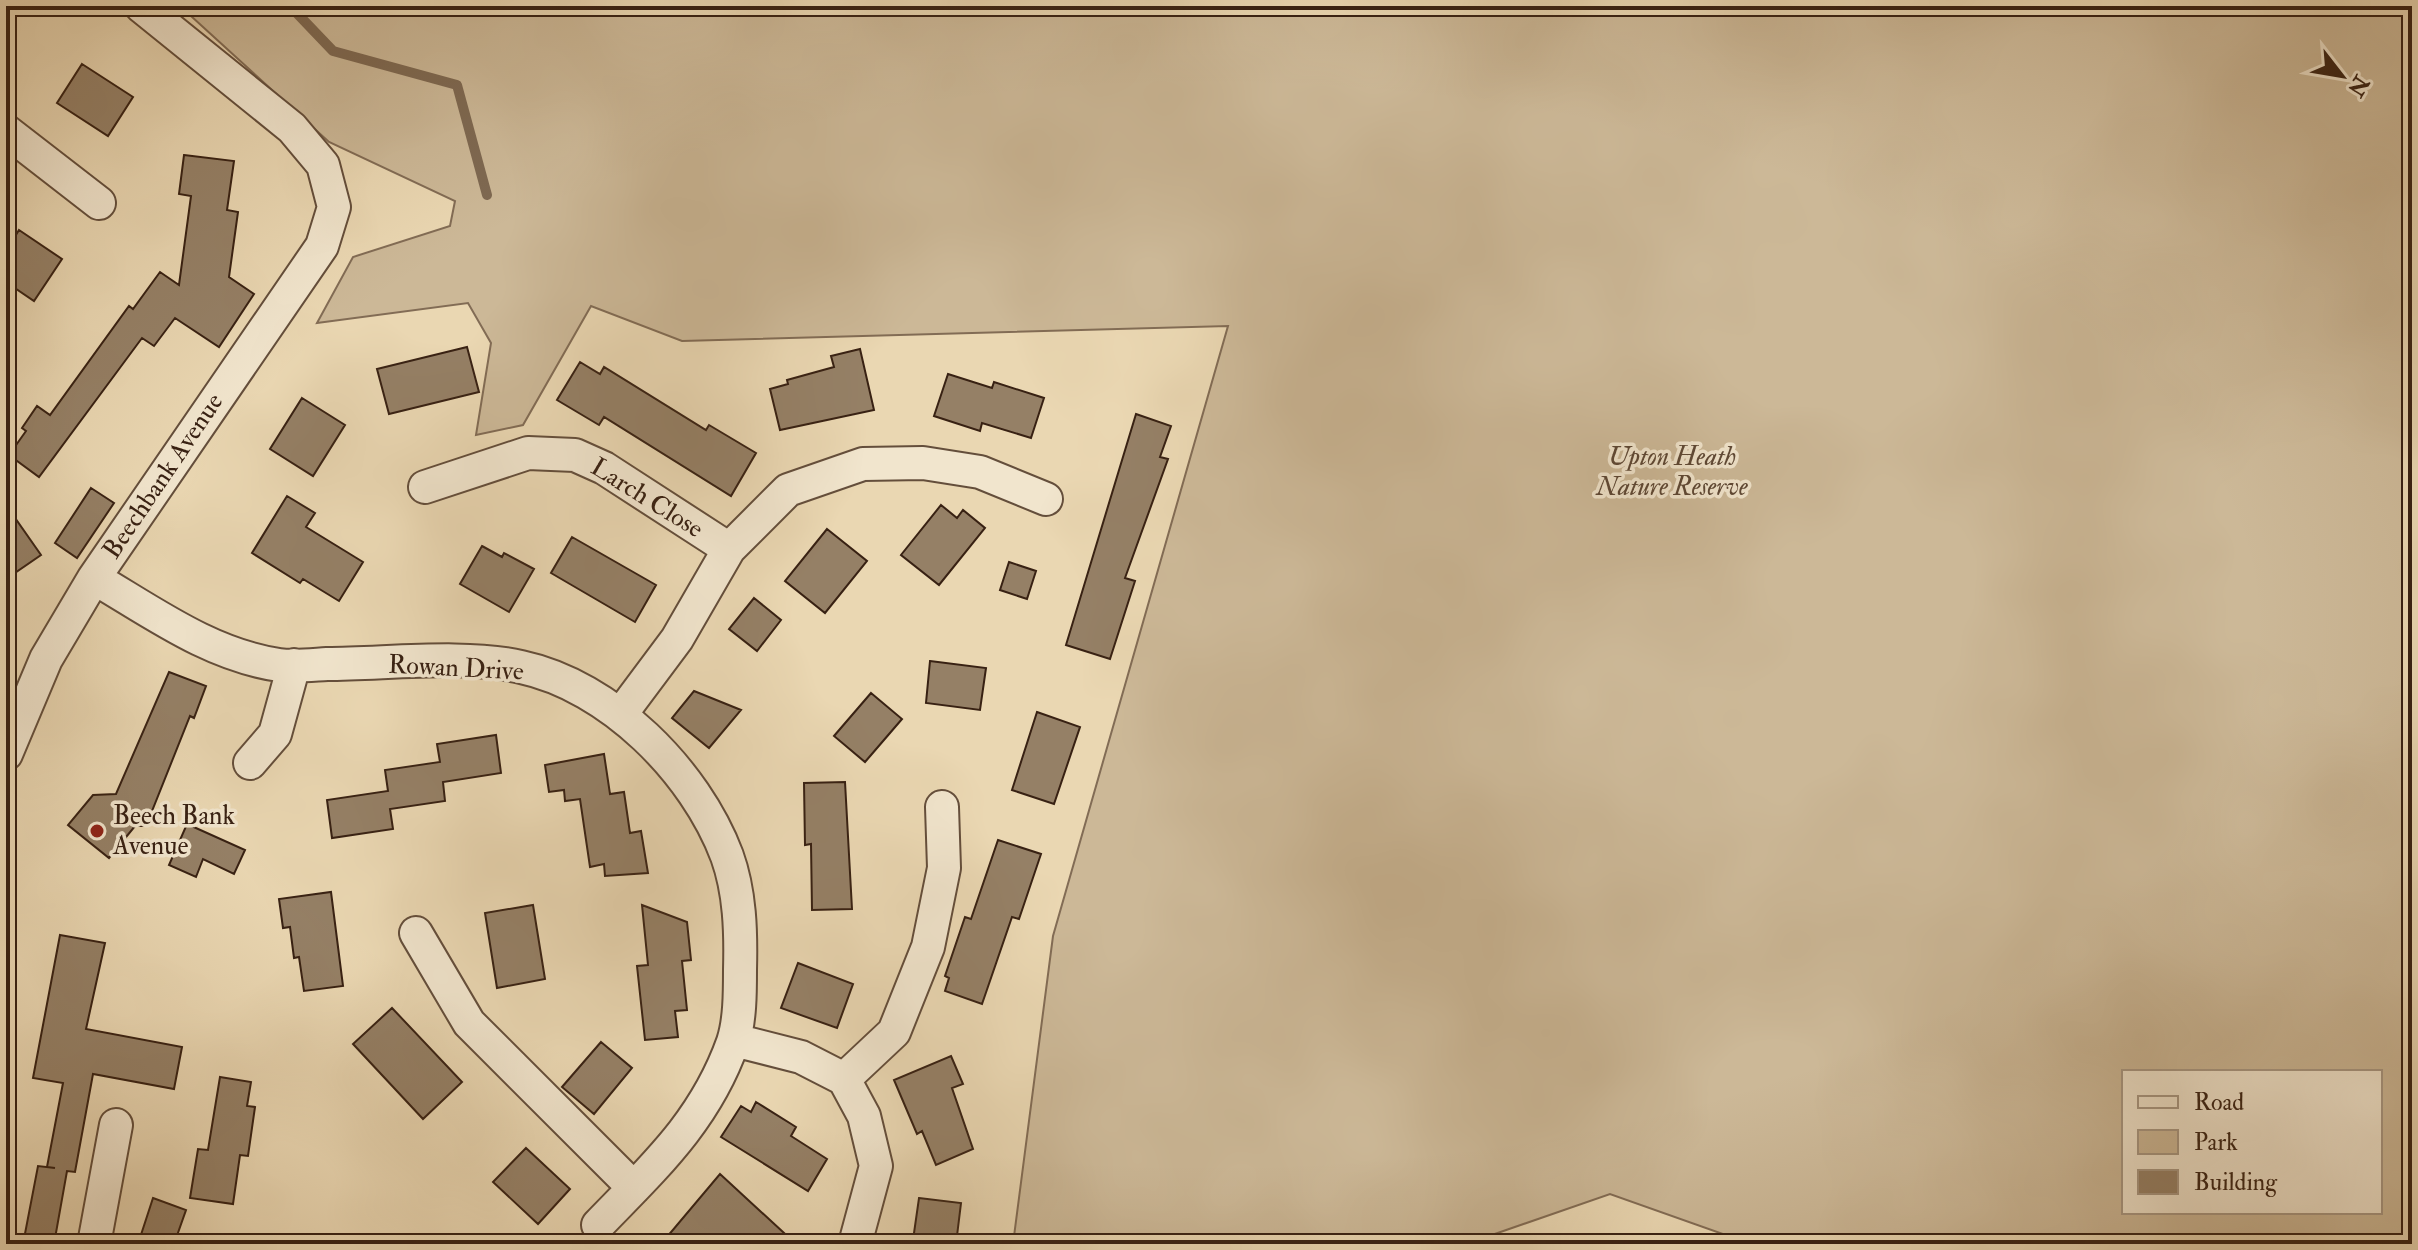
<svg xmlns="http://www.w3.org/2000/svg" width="2418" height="1250" font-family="'IM FELL Double Pica',serif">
<rect width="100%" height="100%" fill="#ead7b2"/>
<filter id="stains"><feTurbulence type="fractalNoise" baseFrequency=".0025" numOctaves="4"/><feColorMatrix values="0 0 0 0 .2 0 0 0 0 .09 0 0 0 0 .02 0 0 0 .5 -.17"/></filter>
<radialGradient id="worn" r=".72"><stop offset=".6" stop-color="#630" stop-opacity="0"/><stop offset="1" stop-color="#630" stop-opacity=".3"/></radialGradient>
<path fill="#ccb897" stroke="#826c55" stroke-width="2" fill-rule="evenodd" d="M 180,6 L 2412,6 L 2412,1244 L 1751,1244 L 1610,1194 L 1466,1244 L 1013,1244 L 1053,936 L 1228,326 L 682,341 L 591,306 L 523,425 L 476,435 L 491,343 L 468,303 L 317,323 L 353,257 L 450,226 L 455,201 L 329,142 ZM 2124,1072 L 2380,1072 L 2380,1212 L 2124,1212 Z"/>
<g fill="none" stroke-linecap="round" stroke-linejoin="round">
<path stroke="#7e6952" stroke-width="10" d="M 290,6 L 333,51 L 457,85 L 487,195"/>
</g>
<path fill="#958066" stroke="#382113" stroke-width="2" d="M 82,64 L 133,97 L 108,136 L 57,103 Z
M 184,155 L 234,161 L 227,210 L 238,212 L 229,277 L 254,294 L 219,347 L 175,318 L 154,346 L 142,338 L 39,477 L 9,455 L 26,431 L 22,428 L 37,406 L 50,415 L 129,306 L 133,309 L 160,272 L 179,285 L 191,196 L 179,194 Z
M 19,230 L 62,259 L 34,301 L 6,282 L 6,251 Z
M 467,347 L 479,392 L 389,414 L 377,369 Z
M 860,349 L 874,410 L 780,430 L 770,389 L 788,384 L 787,380 L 834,367 L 831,356 Z
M 580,362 L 600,374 L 604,367 L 706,430 L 709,425 L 756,453 L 731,496 L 604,417 L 599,425 L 557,400 Z
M 948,374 L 992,388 L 994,382 L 1044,398 L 1031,438 L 982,423 L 980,431 L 934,416 Z
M 302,398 L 345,425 L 313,476 L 270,449 Z
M 1136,414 L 1171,426 L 1160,457 L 1168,459 L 1125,578 L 1135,581 L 1110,659 L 1066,645 Z
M 91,488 L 114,503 L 77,558 L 55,543 Z
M 287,496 L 315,513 L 306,527 L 363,562 L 339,601 L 303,579 L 300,583 L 252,553 Z
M 6,505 L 41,555 L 6,579 Z
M 941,505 L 957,518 L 963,510 L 985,528 L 939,585 L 901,555 Z
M 827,529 L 867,561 L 825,613 L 785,581 Z
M 572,537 L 656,585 L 635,622 L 551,573 Z
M 482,546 L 502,557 L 504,553 L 534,569 L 509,612 L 460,584 Z
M 1009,562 L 1036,571 L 1027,599 L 1000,590 Z
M 754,598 L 781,620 L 757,651 L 729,629 Z
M 930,661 L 986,668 L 980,710 L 926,703 Z
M 169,672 L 206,686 L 194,718 L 190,716 L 146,826 L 135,826 L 109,858 L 68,825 L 93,795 L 116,794 Z
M 694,691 L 741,710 L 709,748 L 672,718 Z
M 871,693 L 902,719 L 865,762 L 834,736 Z
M 1037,712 L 1080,727 L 1054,804 L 1012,790 Z
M 496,735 L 501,773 L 443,782 L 445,801 L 390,809 L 393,829 L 332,838 L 327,800 L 388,791 L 385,770 L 440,762 L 437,744 Z
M 604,754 L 610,794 L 624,792 L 630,833 L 641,831 L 648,873 L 605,876 L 604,864 L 590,867 L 580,799 L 565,801 L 564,790 L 549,792 L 545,765 Z
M 845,782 L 852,909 L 812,910 L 811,844 L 805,845 L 804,783 Z
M 187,824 L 245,850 L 234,874 L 203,859 L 196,877 L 169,865 Z
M 998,840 L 1041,854 L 1019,919 L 1012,917 L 982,1004 L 945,991 L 949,978 L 945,976 L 965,917 L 971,919 Z
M 331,892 L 343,986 L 304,991 L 299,957 L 294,958 L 290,927 L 283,928 L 279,899 Z
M 533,905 L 545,979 L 497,988 L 485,913 Z
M 642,905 L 687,922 L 691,960 L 682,961 L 687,1010 L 675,1011 L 678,1037 L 645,1040 L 637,966 L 648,965 Z
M 60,935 L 105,943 L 86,1029 L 182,1047 L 174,1089 L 93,1074 L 75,1172 L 67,1171 L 54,1244 L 23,1244 L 38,1166 L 55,1168 L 47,1167 L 63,1083 L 33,1078 Z
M 798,963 L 853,984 L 837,1028 L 781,1008 Z
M 392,1008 L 462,1082 L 423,1119 L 353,1044 Z
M 601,1042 L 632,1068 L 594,1114 L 562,1087 Z
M 951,1056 L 963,1084 L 952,1088 L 973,1149 L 936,1165 L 922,1131 L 917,1134 L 894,1080 Z
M 220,1077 L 251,1082 L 247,1106 L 255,1107 L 248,1156 L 240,1155 L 233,1204 L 190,1198 L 198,1149 L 208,1150 Z
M 756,1102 L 796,1127 L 791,1136 L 827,1159 L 808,1191 L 721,1137 L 741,1106 L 751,1112 Z
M 526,1148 L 570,1189 L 538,1224 L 493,1182 Z
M 720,1174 L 796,1244 L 661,1244 Z
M 153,1198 L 186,1210 L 174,1244 L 138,1244 Z
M 919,1198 L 961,1203 L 956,1244 L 913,1240 Z"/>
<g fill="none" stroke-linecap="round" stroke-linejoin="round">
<defs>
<path id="minor" d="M 6,131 L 99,203
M 425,487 L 528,453 L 575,455 L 604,468 L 729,549
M 94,578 C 152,612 210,655 279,665 C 294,667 311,665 327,664 C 385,664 465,654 521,667 C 610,686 695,771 727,856 C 740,892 741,932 740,970 C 740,992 740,1021 733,1042 C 705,1121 654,1167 598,1225
M 621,714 L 677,639 L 729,549 L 788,490 L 863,464 L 923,463 L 980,472 L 1046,499
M 6,754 L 46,659 L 94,578 L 322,246 L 334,207 L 323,165 L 292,128 L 141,6
M 250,763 L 275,734 L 294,665
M 416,933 L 469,1023 L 634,1188
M 734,1040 L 801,1057 L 844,1079 L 864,1116 L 876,1166 L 855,1244
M 844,1079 L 894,1032 L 928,947 L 944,868 L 942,807
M 94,1244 L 116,1125"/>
</defs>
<use href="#minor" stroke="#644e3b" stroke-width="36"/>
<use href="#minor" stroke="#f1e5cd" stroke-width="32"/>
</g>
<circle fill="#8f2418" stroke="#f1e5cd" stroke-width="3" cx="97" cy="831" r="8"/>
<g text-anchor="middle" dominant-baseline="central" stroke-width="7" stroke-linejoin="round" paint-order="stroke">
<g font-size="26" font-style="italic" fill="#5d4734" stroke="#f1e5cd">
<text x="1672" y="457">Upton Heath<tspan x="1672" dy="30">Nature Reserve</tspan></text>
</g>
<g font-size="26" fill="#382113" stroke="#f1e5cd">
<text transform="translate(163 476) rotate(-56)">Beechbank Avenue</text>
<text transform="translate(647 498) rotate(32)">Larch Close</text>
<text transform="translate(456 668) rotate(3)">Rowan Drive</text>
</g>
<g font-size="26" fill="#382113" stroke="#f1e5cd" text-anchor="start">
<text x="113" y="816">Beech Bank<tspan x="113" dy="30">Avenue</tspan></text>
</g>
</g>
<rect width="2418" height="1250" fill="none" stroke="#ead7b2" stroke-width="32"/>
<rect x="8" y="8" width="2402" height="1234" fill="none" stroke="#382113" stroke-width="4"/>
<rect x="16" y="16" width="2386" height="1218" fill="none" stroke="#382113" stroke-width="2"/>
<rect x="2122" y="1070" width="260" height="144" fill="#f1e5cd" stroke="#a79783" stroke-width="2"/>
<rect x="2138" y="1096" width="40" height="12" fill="#f1e5cd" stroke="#a79783" stroke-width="2"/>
<text x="2194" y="1110" font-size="24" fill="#382113">Road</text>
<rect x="2138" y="1130" width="40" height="24" fill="#ccb897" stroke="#a79783" stroke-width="2"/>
<text x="2194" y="1150" font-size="24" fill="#382113">Park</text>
<rect x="2138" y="1170" width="40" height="24" fill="#958066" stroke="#a79783" stroke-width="2"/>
<text x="2194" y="1190" font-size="24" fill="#382113">Building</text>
<g transform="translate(2342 76) rotate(121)" stroke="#f1e5cd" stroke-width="6" paint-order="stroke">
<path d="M0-6L14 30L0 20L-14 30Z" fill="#382113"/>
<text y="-12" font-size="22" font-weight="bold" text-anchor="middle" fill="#382113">N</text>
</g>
<rect width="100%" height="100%" filter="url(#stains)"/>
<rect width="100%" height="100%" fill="url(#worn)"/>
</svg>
